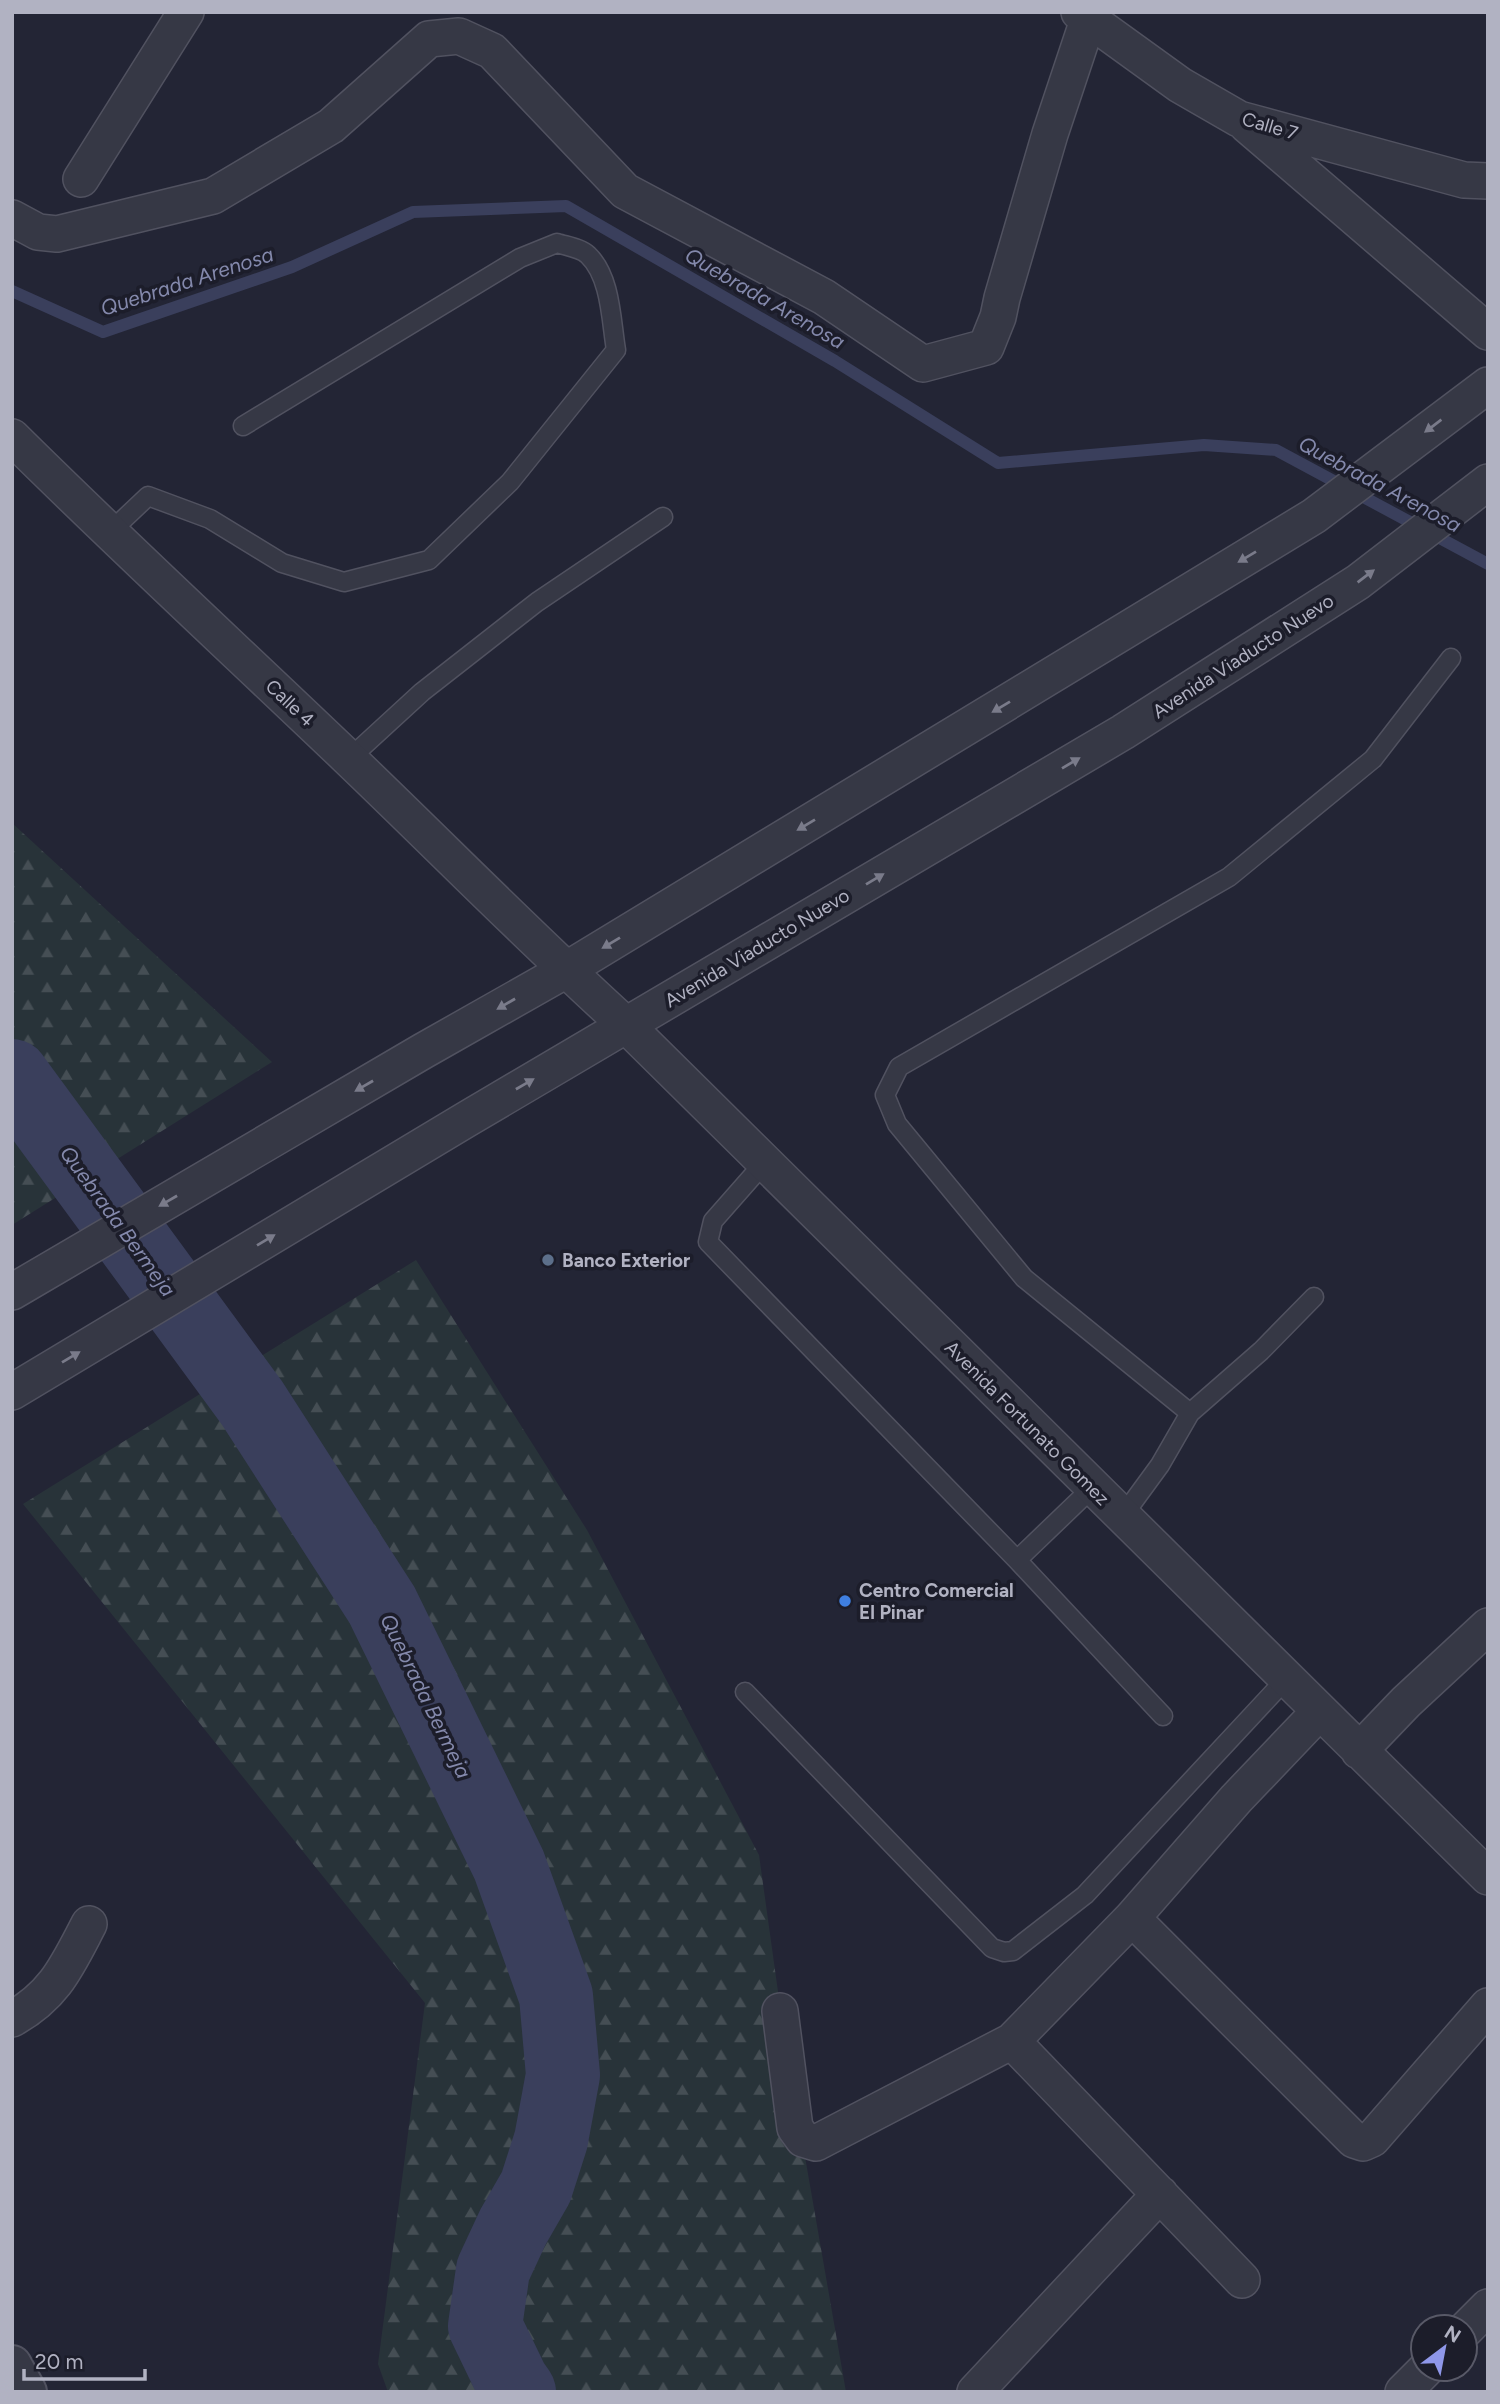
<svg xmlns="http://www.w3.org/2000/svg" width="1500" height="2404" font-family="Figtree,sans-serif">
<defs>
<pattern id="forest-firs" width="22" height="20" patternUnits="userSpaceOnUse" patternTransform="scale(1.75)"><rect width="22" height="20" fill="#283339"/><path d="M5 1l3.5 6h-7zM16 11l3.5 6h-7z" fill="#454e54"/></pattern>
</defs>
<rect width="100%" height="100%" fill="#232535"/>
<path fill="url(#forest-firs)" d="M 12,823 L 272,1062 L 12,1225 Z
M 416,1260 L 587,1530 L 759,1855 L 785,2042 L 846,2392 L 388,2392 L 378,2364 L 425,2003 L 23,1504 Z"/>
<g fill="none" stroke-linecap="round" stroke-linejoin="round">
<path stroke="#3a3f5c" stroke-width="12" d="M 12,291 L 103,332 L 292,267 L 413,212 L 566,206 L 835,361 L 998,463 L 1204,445 L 1276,450 L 1488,564"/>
<path stroke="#3a3f5c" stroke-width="74" d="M 12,1076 L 252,1403 L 382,1605 L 509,1865 L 556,1996 L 563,2075 L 551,2140 L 536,2187 L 513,2227 L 493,2270 L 485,2326 L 512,2382 L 519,2392"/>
<defs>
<path id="service" d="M 109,533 L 148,496 L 210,519 L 282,563 L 344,582 L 429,560 L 510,482 L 616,350 C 611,320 611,277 588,255 C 581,248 566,246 557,243 L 520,258 L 243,426
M 349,759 L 422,692 L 537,602 L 663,517
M 764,1163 L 713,1221 L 708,1242 L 1017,1560 L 1163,1716
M 1190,1413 L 1024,1278 L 897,1124 L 885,1095 L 899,1067 L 1229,877 L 1373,759 L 1451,658
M 1122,1517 L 1160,1465 L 1190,1413 L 1261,1351 L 1314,1297
M 1017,1560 L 1092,1488
M 745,1692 L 992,1948 L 1004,1952 L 1013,1951 L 1085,1895 L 1286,1679"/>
<path id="minor" d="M 1079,12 L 1180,85 L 1239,119 L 1464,180 L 1488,181
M 1247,125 L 1488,332
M 81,179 L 186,12
M 12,218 L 38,232 L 57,234 L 213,196 L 331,126 L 429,39 L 459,36 L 492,51 L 625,191 L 824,297 L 923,364 L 986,347 L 998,317 L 1002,298 L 1050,134 L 1088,20
M 12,437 C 122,546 236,651 348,758 C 441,847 531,939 626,1025 L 1488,1877
M 12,1292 L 423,1051 L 566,970 L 1314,516 L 1488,385
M 12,1392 L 467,1119 L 1123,732 L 1358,582 L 1488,482
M 1359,1751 L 1406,1702 L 1488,1626
M 1132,1918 L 1354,2140 L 1363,2143 L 1372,2139 L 1488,2006
M 780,2011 L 795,2128 L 803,2139 L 816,2143 L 1012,2041 L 1132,1918 L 1236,1799 L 1319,1712
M 12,2019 C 55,1995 67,1966 89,1924
M 1012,2041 L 1242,2280
M 1465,2330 L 1488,2307
M 975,2392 L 1160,2194
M 1403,2392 L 1426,2369"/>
<path id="tertiary" d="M 12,2365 L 27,2392"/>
</defs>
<use href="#service" stroke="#515260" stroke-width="21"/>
<use href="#minor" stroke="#515260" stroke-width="38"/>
<use href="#tertiary" stroke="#515260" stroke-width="42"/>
<use href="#service" stroke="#363845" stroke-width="18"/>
<use href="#minor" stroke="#363845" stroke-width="35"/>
<use href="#tertiary" stroke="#363845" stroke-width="38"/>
</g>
<defs><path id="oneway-solid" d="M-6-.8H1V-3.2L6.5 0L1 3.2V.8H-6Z" transform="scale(1.75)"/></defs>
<g fill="#7a7b8a">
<use href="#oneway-solid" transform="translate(1433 426) rotate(143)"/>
<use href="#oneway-solid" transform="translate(1247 557) rotate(149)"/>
<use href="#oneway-solid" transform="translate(1366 576) rotate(-37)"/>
<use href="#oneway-solid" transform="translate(1001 707) rotate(149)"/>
<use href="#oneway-solid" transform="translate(1071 763) rotate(-31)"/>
<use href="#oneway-solid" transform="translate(806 825) rotate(149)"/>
<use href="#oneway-solid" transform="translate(875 879) rotate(-31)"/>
<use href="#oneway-solid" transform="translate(611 943) rotate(149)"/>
<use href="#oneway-solid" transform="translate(506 1004) rotate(150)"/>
<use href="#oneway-solid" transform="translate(525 1084) rotate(-30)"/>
<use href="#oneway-solid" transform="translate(364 1086) rotate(150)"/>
<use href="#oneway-solid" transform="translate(168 1201) rotate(150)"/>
<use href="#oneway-solid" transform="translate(266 1240) rotate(-31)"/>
<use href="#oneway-solid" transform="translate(71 1357) rotate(-31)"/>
</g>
<circle fill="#5c6f8a" stroke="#1c1d2a" stroke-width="2.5" cx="548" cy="1260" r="7"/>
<circle fill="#3f7fe0" stroke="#1c1d2a" stroke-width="2.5" cx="845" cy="1601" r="7"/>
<g text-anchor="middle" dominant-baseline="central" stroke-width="7" stroke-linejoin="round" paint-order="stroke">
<g font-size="19" fill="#b1b2c2" stroke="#1c1d2a">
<text transform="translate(1270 126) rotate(16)">Calle 7</text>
<text transform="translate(1243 656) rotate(-33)">Avenida Viaducto Nuevo</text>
<text transform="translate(290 703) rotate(43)">Calle 4</text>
<text transform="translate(757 948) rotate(-31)">Avenida Viaducto Nuevo</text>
<text transform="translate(1027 1423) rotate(45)">Avenida Fortunato Gomez</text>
</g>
<g font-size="19" font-weight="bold" fill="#b1b2c2" stroke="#1c1d2a" text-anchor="start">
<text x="562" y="1260">Banco Exterior</text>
<text x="859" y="1590">Centro Comercial<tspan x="859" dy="22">El Pinar</tspan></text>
</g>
<g font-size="21" font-style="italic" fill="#8489ac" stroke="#1c1d2a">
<text transform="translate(187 281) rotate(-18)">Quebrada Arenosa</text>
<text transform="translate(765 298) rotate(30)">Quebrada Arenosa</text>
<text transform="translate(1380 484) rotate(28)">Quebrada Arenosa</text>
<text transform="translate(118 1221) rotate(54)">Quebrada Bermeja</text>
<text transform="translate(426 1696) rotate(64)">Quebrada Bermeja</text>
</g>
</g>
<rect width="1500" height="2404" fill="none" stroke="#b1b2c2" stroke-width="28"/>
<g transform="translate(1444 2348) rotate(32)"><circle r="33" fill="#1c1d2a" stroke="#585967" stroke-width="2"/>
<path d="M0-5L12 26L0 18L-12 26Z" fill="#8f97e9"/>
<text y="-10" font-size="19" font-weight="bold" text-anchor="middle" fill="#b1b2c2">N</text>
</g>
<path d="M24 2369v10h121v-10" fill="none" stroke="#b1b2c2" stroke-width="3.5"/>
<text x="35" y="2369" font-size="21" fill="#b1b2c2" stroke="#1c1d2a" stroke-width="5" paint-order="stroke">20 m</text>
</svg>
